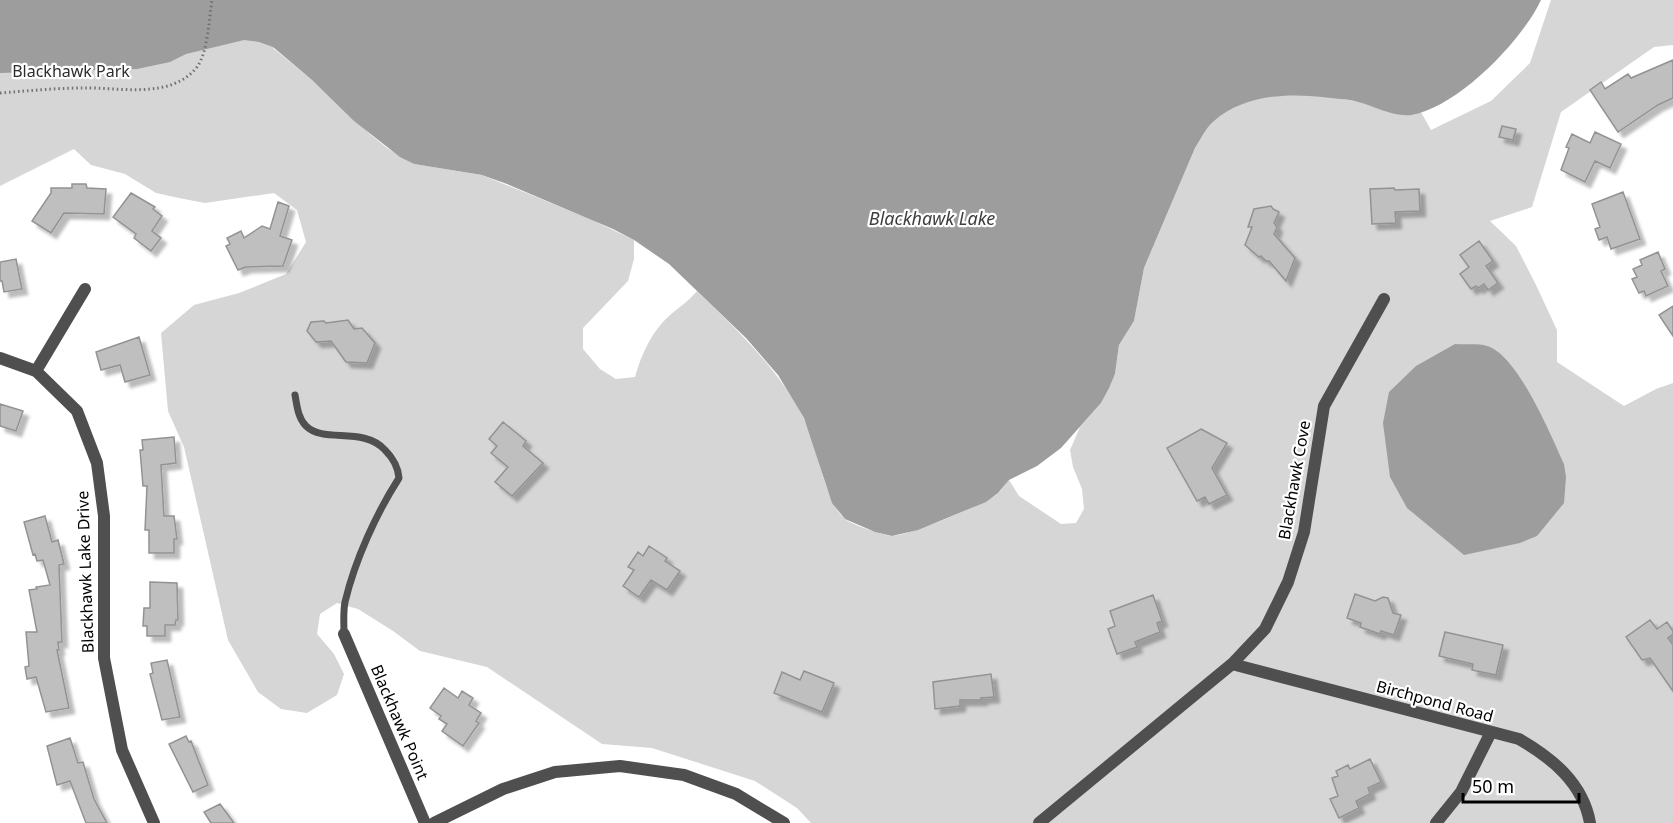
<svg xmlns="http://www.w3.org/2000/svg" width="1673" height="823" font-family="'Noto Sans',sans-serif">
<defs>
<filter id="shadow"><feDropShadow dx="5.5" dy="5.5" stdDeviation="1.5" flood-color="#0004"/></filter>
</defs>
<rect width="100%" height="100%" fill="#fff"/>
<path fill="#d6d6d6" d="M 0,0 L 366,0 L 273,48 L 312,80 L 371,135 L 387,148 L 414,164 L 482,175 L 590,219 L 634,240 L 634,259 L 628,281 L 583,328 L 583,349 L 600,369 L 616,379 L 635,377 C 641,355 652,331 669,316 C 679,307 689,301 697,291 C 737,330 775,365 802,415 C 816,440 825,503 845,519 C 853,525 882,535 892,536 C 907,536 986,504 997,494 C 1002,490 1005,484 1009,480 L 1019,496 L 1061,524 L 1076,523 L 1084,509 L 1082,489 L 1073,467 L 1070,450 L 1080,427 L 1101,403 L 1115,374 L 1119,345 L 1134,321 L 1144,268 L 1195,148 C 1201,139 1205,129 1213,122 C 1251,88 1309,92 1354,101 C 1379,105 1394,119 1421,112 L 1431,130 L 1491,101 L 1530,63 L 1551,0 L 1673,0 L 1673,45 L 1654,47 L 1561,112 L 1532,207 L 1490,221 L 1516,246 L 1536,285 L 1557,330 L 1557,362 L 1624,406 L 1656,389 L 1673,383 L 1673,823 L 811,823 L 797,808 L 755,781 L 652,748 L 602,744 L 487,667 L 420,651 L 393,631 L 358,609 L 337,603 L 320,614 L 317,634 L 334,654 L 344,674 L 337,695 L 307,713 L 281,709 L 258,692 L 228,640 L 184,447 L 168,411 L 161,333 L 194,305 L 239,293 L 286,274 L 306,242 L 297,210 L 274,193 L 205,203 L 179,198 L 156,193 L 125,174 L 91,165 L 74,149 L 0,186 Z"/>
<path fill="#9d9d9d" d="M 0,0 L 1541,0 C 1522,41 1457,108 1411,115 C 1393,117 1374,106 1358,102 C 1349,99 1339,99 1331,98 C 1291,93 1245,93 1213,122 C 1205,129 1201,139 1195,148 L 1144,268 L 1134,321 L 1119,345 L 1115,374 L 1109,388 L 1101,403 L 1061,448 L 1037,466 L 1009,480 L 998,493 L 986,502 L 918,530 L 892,536 L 875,532 L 845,519 L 832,503 L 804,418 L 778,375 L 746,338 L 669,264 L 634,240 L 613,229 L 507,184 L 482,175 L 414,164 L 400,157 L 354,121 L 312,80 L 273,47 L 259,42 L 244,40 L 186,54 L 170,62 L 137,69 L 0,73 Z
M 1455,344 C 1464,345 1478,343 1487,346 C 1518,355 1551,436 1564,464 L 1566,477 L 1564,503 L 1537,536 L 1520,543 L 1464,555 L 1407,508 L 1390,477 L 1383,423 L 1389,392 L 1416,366 Z"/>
<path fill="#bfbfbf" stroke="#939393" stroke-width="1.5" filter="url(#shadow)" d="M 1673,60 L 1673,98 L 1658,105 L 1618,132 L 1590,90 L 1601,82 L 1605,89 L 1628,74 L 1631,78 Z
M 1502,126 L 1516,129 L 1513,140 L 1499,137 Z
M 1595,132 L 1621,144 L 1610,168 L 1595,161 L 1585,182 L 1561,170 L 1569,148 L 1566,147 L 1572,134 L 1590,143 Z
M 72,184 L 86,184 L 87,188 L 106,189 L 104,214 L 64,213 L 51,233 L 32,221 L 51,193 L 51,188 L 72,188 Z
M 1394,188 L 1395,190 L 1419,189 L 1420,211 L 1395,212 L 1396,223 L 1372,224 L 1370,189 Z
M 1623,192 L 1640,239 L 1611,249 L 1607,237 L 1599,240 L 1595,229 L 1600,227 L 1592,204 Z
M 131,193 L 155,207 L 153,209 L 162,216 L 152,231 L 161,238 L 151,251 L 134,238 L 136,234 L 113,217 Z
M 278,202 L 289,206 L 280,236 L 292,240 L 283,266 L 246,267 L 238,270 L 226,246 L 230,244 L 227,238 L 241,231 L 244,238 L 262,226 L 270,229 Z
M 1271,206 L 1273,209 L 1279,212 L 1274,223 L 1277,227 L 1274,234 L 1295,258 L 1286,281 L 1269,261 L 1266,261 L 1261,256 L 1259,257 L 1245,245 L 1252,227 L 1248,227 L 1254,209 Z
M 1479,241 L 1493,261 L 1486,266 L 1498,283 L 1488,290 L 1484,284 L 1478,288 L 1476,286 L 1471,289 L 1460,274 L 1469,267 L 1460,255 Z
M 1658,252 L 1665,269 L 1661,271 L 1668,286 L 1646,296 L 1644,291 L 1639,293 L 1632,279 L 1637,277 L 1633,269 L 1642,265 L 1640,260 Z
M 16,259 L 22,289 L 4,292 L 2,281 L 0,281 L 0,262 Z
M 1673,306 L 1673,336 L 1659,315 Z
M 348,320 L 354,329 L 362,328 L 375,343 L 367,363 L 346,362 L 331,341 L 316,342 L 307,331 L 311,322 L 324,321 L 326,323 Z
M 139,337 L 150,375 L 125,382 L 120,365 L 101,370 L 96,352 Z
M 0,404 L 23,411 L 16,431 L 0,426 Z
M 503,422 L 526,441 L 523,446 L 543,463 L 512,496 L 495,482 L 508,467 L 491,453 L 497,446 L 489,439 Z
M 1201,429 L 1227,443 L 1212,468 L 1227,495 L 1209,504 L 1205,497 L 1197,501 L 1167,448 Z
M 174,437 L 176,463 L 161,465 L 164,516 L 174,516 L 177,539 L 174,539 L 174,553 L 149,553 L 149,530 L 145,530 L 147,486 L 143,486 L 140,450 L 143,450 L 142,440 Z
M 45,516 L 52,542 L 58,540 L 64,564 L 59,565 L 62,642 L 58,642 L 59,650 L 57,650 L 69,708 L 46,712 L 36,677 L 27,679 L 25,667 L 29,666 L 26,632 L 37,632 L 29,590 L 37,589 L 36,587 L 50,585 L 43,560 L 37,561 L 35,554 L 33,555 L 24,522 Z
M 649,546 L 667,558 L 665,561 L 680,571 L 667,590 L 651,580 L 639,597 L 623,586 L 634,570 L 628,567 L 638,552 L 643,556 Z
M 150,582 L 177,583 L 178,620 L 176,620 L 175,625 L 165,625 L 165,636 L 147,636 L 147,626 L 143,626 L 144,608 L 150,608 Z
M 1355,594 L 1375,601 L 1383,597 L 1388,598 L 1393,613 L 1401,615 L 1394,635 L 1381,631 L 1380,634 L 1360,627 L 1361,623 L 1347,618 Z
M 1153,595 L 1162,621 L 1157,623 L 1160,632 L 1135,642 L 1137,647 L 1117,654 L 1108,629 L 1115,626 L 1110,611 Z
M 1650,620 L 1657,629 L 1667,622 L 1673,631 L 1673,634 L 1668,638 L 1673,645 L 1673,691 L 1650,658 L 1642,660 L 1626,637 Z
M 1445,632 L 1503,645 L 1496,675 L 1472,670 L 1473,664 L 1439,656 Z
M 167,660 L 180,717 L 162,720 L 150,674 L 153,673 L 151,663 Z
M 804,671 L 834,683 L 822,712 L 774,693 L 782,672 L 800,680 Z
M 991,674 L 994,697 L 981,698 L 982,700 L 960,700 L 960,706 L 935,709 L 933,682 Z
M 444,688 L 458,698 L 462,691 L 473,698 L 469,705 L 481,713 L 476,721 L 479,723 L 463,746 L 442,731 L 447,724 L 439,719 L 441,716 L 430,708 Z
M 186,736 L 189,742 L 191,741 L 208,785 L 193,792 L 169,744 Z
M 70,738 L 78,763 L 83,762 L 94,799 L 107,823 L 86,823 L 70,781 L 57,785 L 47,746 Z
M 1370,759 L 1381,782 L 1368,788 L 1370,794 L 1356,801 L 1359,808 L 1339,818 L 1330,799 L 1338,796 L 1332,778 L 1338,776 L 1336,771 L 1348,765 L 1350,769 Z
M 220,804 L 234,823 L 211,823 L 204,812 Z"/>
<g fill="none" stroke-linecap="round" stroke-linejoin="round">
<path stroke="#717171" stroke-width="3" stroke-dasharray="1.5 3" stroke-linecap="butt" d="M 0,93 C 28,91 55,88 83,88 C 119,87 171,100 197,67 C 208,52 209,19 212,0"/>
<path stroke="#4f4f4f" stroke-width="7" d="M 295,395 C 297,406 298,418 306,426 C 324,444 363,426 385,450 C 393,458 398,466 399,478 C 376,514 355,560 345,602 C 343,612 344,624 344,634"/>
<path stroke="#4f4f4f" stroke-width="12" d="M 0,358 L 36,371 L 77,411 L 97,463 L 104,516 L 104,658 L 122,750 L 154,823
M 36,371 L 85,289
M 344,634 L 425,823
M 1232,664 L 1519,739 C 1552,758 1583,783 1590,823
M 434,823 L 503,789 L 555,772 L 620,766 L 684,775 L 736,794 L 784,823
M 1039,823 L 1232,664 L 1265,629 L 1288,582 L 1304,532 L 1324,406 L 1384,299
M 1436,823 L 1461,792 L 1491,732"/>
</g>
<g text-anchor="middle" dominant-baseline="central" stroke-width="4.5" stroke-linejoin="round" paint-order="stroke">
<g font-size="16" fill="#2d2d2d" stroke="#fff">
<text x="71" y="71">Blackhawk Park</text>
</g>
<g font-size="16" fill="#000" stroke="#fff">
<text transform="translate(1294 480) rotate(-80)">Blackhawk Cove</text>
<text transform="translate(85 572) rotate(-92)">Blackhawk Lake Drive</text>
<text transform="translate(1435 701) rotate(15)">Birchpond Road</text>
<text transform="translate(400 722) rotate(67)">Blackhawk Point</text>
</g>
<g font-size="18" font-style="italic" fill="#3e3e3e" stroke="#fff">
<text x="932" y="218">Blackhawk Lake</text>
</g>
</g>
<path d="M1463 793v9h116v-9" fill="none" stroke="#000000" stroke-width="3"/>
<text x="1472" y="793" font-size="18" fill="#000000" stroke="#ffffff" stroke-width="4.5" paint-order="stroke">50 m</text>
</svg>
